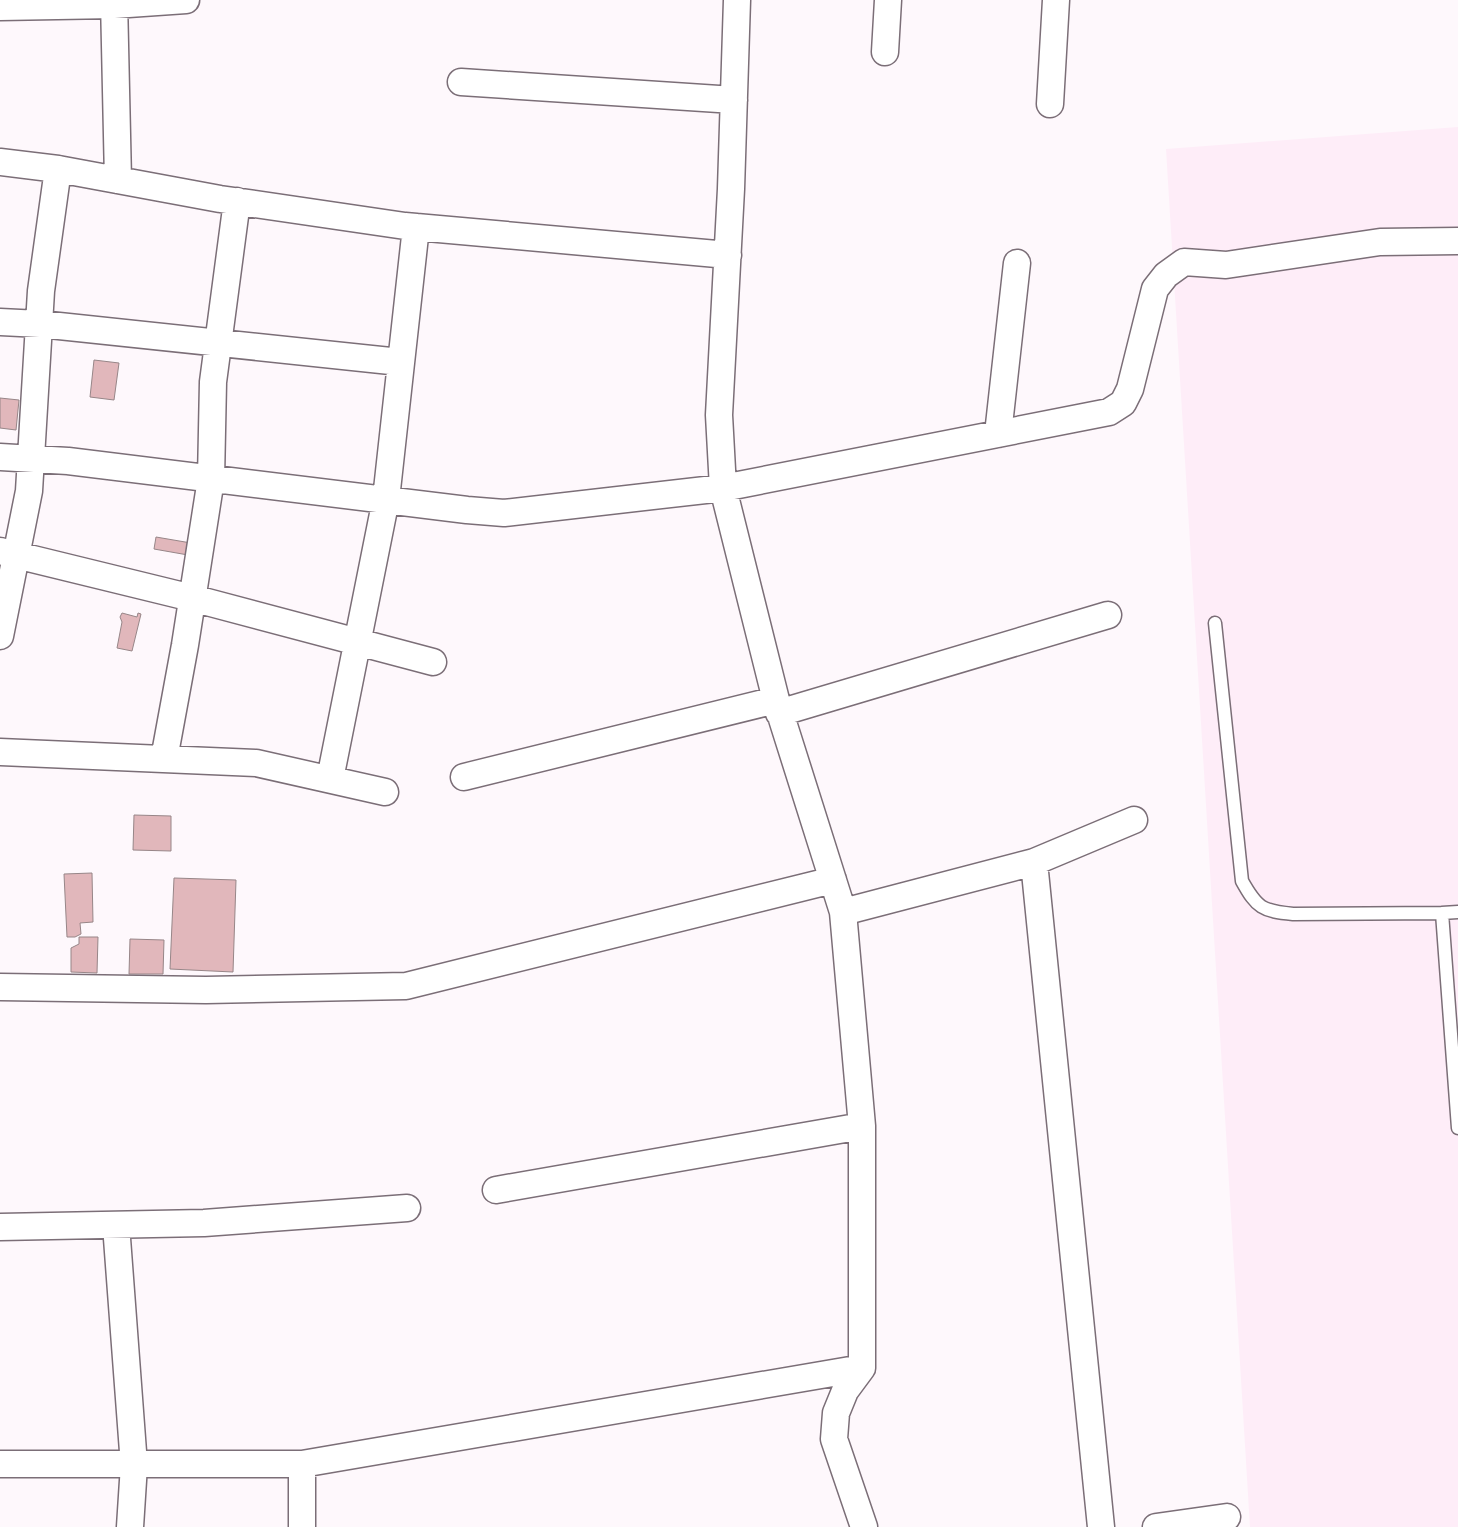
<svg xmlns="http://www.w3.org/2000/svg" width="1458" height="1527" font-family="Mulish,sans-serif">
<rect width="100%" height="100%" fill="#fef8fc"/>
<path fill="#feedf8" d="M 1458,127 L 1458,1527 L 1250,1527 L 1166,149 Z"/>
<path fill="#e1b7bb" stroke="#978688" d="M 94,360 L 119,363 L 114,400 L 90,397 Z
M 0,398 L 19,400 L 16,430 L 0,428 Z
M 156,537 L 191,543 L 188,555 L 154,549 Z
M 122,613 L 137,617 L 138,613 L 141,614 L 132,651 L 117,648 L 122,622 L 120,617 Z
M 134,815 L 171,816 L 171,851 L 133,850 Z
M 92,873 L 93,922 L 80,923 L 81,934 L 75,937 L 67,937 L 64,874 Z
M 174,878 L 236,880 L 233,972 L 170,969 Z
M 79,937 L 98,937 L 97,973 L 71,972 L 71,948 L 79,944 Z
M 130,939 L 164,940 L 163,974 L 129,974 Z"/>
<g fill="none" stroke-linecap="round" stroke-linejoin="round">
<defs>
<path id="service" d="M 1215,623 L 1242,881 C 1257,908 1262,911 1293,914 L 1442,913
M 1458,912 L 1442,913 L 1458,1128"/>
<path id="minor" d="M 114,0 L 118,180
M 737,0 L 731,189 L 719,415 L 723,488 L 776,700 L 843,912 L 862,1126 L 862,1368 L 845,1391 L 836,1413 L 834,1439 L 864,1527
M 0,7 L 114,5 L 186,0
M 885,52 L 888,0
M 461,82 L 734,100
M 1050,104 L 1056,0
M 0,162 L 58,169 L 220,199 L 405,226 L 728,255
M 0,322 L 40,324 L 400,362
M 998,434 L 1017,263
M 0,457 L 68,461 L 467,510 L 504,513 L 723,488 L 1109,412 L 1123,403 L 1130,389 L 1155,289 L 1166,275 L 1184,262 L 1226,265 L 1380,242 L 1458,241
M 0,551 L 192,598 L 433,662
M 0,636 L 29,491 L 41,291 L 58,169
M 779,713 L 1108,615
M 0,752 L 256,763 L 385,792
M 164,759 L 185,645 L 211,479 L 213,382 L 237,201
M 464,777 L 776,700
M 330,779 L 386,499 L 416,227
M 843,912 L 1034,862
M 0,987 L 206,990 L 406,986 L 833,880
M 496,1190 L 862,1126
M 116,1225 L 134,1465 L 130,1527
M 0,1227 L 204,1223 L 407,1208
M 0,1464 L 302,1464 L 862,1368
M 302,1464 L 302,1527
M 1101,1527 L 1034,862 L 1134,820
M 1156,1527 L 1227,1517"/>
</defs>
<use href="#service" stroke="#7b6e77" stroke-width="15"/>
<use href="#minor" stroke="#7b6e77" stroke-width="29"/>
<use href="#service" stroke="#fff" stroke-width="12"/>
<use href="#minor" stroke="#fff" stroke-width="26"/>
</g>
</svg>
